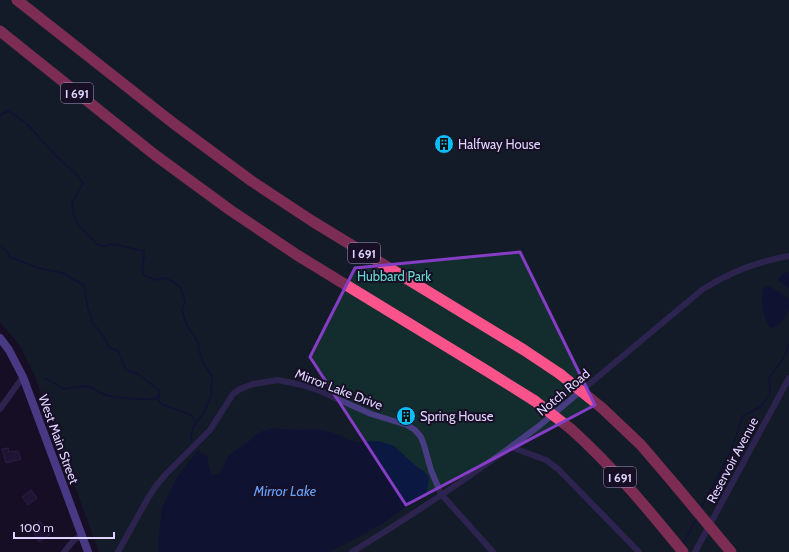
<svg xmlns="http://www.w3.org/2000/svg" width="789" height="552" font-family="Cabin,sans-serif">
<rect width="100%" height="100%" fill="#160f25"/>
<path fill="#132c2e" d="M 0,0 L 789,0 L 789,552 L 99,552 L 35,376 L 20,346 L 0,322 Z"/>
<path fill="#0b1842" d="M 789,272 L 789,289 L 778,280 L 782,274 Z
M 767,286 L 771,287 L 789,299 C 789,302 789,307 789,310 C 787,317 778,328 770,328 C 763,319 760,300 763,289 Z
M 273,428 L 296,430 L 315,429 L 331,432 L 340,435 L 346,439 L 358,442 L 378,441 L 394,446 L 417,467 L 425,472 L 429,478 L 427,492 L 385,522 L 361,536 L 330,552 L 159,552 L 158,544 L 162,507 L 176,479 L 198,449 L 203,455 L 205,454 L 207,456 L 211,473 L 212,475 L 219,474 L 229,455 L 248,442 L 255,435 L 262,431 Z"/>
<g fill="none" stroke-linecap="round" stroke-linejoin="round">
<path stroke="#0b1842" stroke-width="2" d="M 0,115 L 8,111 L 26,123 L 57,157 L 75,173 L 83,183 L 72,203 L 73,213 L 78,225 L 98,245 L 104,246 L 113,244 L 144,251 C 145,262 140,263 144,275 L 155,280 L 164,278 L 172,281 L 181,288 L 185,302 L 182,310 L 186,324 L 198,342 L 199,350 L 203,363 L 210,373 L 212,379 L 211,396 L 204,413 L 194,425 L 191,435 L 192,441
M 0,245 L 2,246 L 10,257 L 38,268 L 62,273 L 84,285 L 88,309 L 93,323 L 104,337 L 109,347 L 118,351 L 126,370 L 138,374 L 159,390 L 159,401 L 163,405 L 189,414 L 193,417 L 196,424
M 45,378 L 64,389 L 83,386 L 90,387 L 105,395 L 116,397 L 135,399 L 150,399 L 154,400 L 158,396
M 700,510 L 730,453 L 743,416 L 760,407 L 770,394 L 769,378 L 783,359 L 789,344
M 682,546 L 697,518"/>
</g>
<path fill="#2a1c45" stroke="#452f70" d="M439 145a5 5 0 1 1 10 0a5 5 0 1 1-10 0Z
M 8,448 L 9,452 L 18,451 L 21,459 L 6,463 L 2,449 Z
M 31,490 L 37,498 L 28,505 L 22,497 Z
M 40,521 L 50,535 L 39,542 L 33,532 L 35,531 L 32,526 Z"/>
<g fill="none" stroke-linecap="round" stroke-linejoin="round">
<path stroke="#483c82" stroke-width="6" d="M 0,409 L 23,377
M 511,447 L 546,460 L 558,469 L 639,552
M 64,552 L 74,540 L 82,535
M 118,552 L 148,498 L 156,486 L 166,474 L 210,430 L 233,394 L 240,389 L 253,384 L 278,380 L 302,385 L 320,391 L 371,414 L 407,425 L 415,430 L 421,437 L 424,445 L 431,470 L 441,494 L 493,552
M 352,552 C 416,513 479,471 539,426 L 703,289 C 729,273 759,261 789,256
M 695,552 L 789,378"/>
<path stroke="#856efb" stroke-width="8" d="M 0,338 L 9,350 L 23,377 L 88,552"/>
<path stroke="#fa538c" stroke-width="11" d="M 17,0 L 173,123 L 253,182 L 312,221 L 524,350 L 560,374
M 0,31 L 155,155 L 230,210 L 297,255 L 487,371 L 535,401
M 602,408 L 641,445 L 676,486
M 571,429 C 613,467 648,509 683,552"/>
<path stroke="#fa538c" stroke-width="11" d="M 560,374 L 602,408
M 535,401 L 571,429
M 676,486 L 731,552"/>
</g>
<path d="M0 0H789V552H0ZM 520,252 L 595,405 L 406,505 L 310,357 L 355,268 Z" fill="#160f25" fill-opacity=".55" fill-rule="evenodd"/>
<path fill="none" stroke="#853dc5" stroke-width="3" stroke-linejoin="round" d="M 520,252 L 595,405 L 406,505 L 310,357 L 355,268 Z"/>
<defs>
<symbol id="building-disc" viewBox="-11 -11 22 22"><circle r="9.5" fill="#07bef7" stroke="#160f25"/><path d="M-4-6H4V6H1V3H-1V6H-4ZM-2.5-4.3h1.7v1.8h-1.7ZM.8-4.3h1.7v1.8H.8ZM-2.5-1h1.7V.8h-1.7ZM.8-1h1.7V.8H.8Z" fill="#111"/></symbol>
</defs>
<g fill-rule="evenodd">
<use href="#building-disc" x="433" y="133" width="22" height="22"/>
<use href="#building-disc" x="395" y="405" width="22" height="22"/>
</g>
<g text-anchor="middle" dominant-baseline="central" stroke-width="4" stroke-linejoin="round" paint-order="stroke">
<g fill="#160f25" stroke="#a399bd" stroke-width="1">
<rect x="61" y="83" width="32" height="20" rx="3"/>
<rect x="348" y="243" width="32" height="20" rx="3"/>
<rect x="604" y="467" width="32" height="20" rx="3"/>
</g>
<g font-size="12" font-weight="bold" fill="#dfd4fe">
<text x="77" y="93">I 691</text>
<text x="364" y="253">I 691</text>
<text x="620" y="477">I 691</text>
</g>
<g font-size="13" fill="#dfd4fe" stroke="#160f25" text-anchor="start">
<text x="458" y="144">Halfway House</text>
<text x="420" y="416">Spring House</text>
</g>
<g font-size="13" fill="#62dccf" stroke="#160f25">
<text x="394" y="276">Hubbard Park</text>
</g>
<g font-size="13" fill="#dfd4fe" stroke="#160f25">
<text transform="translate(339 389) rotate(21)">Mirror Lake Drive</text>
<text transform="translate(563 392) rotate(-40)">Notch Road</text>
<text transform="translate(59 439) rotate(70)">West Main Street</text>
<text transform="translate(732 460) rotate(-62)">Reservoir Avenue</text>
</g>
<g font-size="14" font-style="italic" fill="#65a1fb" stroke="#160f25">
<text x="285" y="491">Mirror Lake</text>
</g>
</g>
<path d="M14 532v6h100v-6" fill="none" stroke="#dfd4fe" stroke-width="2"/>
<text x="20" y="532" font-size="12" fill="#dfd4fe" stroke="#160f25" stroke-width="3" paint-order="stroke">100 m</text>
</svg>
